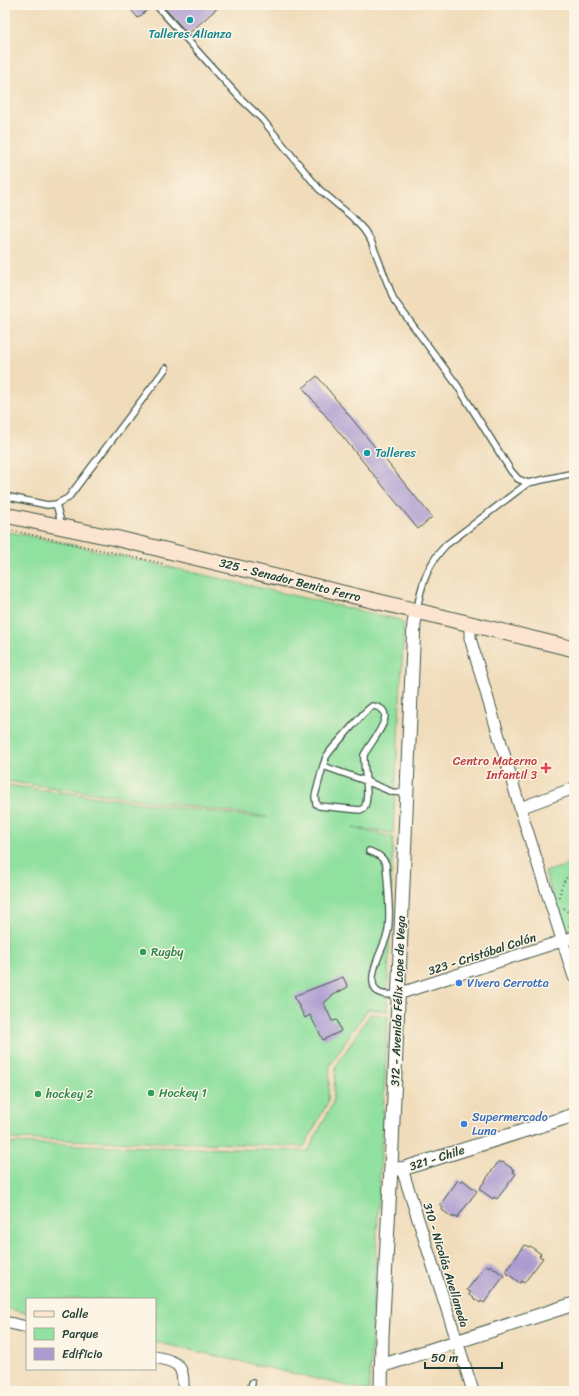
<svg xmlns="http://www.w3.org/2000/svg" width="579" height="1396" font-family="Sriracha,sans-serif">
<rect width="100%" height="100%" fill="#fcf5e5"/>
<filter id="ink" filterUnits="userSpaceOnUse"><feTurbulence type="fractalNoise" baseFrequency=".025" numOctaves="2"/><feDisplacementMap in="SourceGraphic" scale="8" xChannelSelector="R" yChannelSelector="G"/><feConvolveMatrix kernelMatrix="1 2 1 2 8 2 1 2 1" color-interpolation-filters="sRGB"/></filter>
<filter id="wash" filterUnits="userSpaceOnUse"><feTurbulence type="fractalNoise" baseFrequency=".012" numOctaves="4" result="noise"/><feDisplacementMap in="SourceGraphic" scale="16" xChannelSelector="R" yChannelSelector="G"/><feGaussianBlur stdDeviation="0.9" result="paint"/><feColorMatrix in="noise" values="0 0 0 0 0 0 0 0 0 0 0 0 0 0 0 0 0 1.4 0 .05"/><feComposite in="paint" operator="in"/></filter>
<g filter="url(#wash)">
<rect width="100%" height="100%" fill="#f0dcba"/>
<path fill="#90e09f" stroke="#588e6a" d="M 5,531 L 73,545 L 400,620 L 404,625 L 393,833 L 352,828 L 393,837 L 387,1011 L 368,1009 L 352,1031 L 330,1066 L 328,1102 L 304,1147 L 242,1144 L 5,1139 L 5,785 L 252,817 L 267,817 L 5,781 Z
M 574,863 L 574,929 L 564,932 L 545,872 Z
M 370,1014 L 388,1016 L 369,1391 L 155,1342 L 155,1299 L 27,1299 L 27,1313 L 5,1308 L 5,1143 L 308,1151 L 333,1103 L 336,1066 Z"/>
<g id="blocks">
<path fill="#ac9bd0" d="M 127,5 L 152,5 L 152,6 L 138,18 Z
M 162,5 L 221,5 L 188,34 Z
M 317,376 L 432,517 L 418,529 L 303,388 Z
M 343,977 L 348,987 L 333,995 L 324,1003 L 332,1021 L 337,1020 L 341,1031 L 323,1040 L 310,1015 L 305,1018 L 294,996 Z
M 499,1161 L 502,1163 L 503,1162 L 514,1170 L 513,1172 L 516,1174 L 497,1199 L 494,1197 L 493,1199 L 479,1189 Z
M 458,1180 L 461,1182 L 463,1180 L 477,1191 L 457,1218 L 454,1216 L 453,1218 L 442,1210 L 443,1208 L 440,1205 Z
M 525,1245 L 529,1247 L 530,1246 L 541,1254 L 539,1256 L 543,1258 L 524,1283 L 521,1281 L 520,1283 L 505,1272 Z
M 486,1265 L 489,1267 L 490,1265 L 504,1276 L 484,1303 L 481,1301 L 480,1303 L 469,1294 L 471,1292 L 467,1290 Z"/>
</g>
</g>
<g filter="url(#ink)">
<use href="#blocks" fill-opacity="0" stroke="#3e5548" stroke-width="1"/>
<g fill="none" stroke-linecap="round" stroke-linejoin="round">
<defs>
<path id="service" d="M 156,5 L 239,97 L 262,119 L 319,189 L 352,217 L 364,230 L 371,241 L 394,300 L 457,385 L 511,471 L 518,479 L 528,483 L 574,473
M 5,496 L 47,505 L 56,504
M 59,526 L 60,518 L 56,504 L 68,498 L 166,368
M 417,610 C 421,585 428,563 446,545 L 528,483
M 323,766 L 315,796 L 316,804 L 319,806 L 360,810 L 364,808 C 371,796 363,770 364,755 C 371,741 402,709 372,706 L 364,713 L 331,750 L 326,757 L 323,766 L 366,781 L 392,792 L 407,793
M 369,851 C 377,854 382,856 386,864 C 387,882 392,919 387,935 C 383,949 367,975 375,989 C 379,996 390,995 398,994
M 183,1388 L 192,1391
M 250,1391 L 252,1383"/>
<path id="minor" d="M 470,625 L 470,638 L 520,808 L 574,977
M 520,808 L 574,788
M 398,994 L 574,937
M 402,1169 L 473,1391
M 5,1322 L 27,1327
M 155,1357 C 179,1362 184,1365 183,1391"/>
<path id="tertiary" d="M 391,1168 L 402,1169 L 574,1115
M 381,1366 L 574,1304
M 381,1391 L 382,1336 L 391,1168 L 414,623 L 417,611"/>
<path id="secondary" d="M 5,515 L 115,538 L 574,649"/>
</defs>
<use href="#service" stroke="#3e5548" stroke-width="8"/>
<use href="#minor" stroke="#3e5548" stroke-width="13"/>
<use href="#tertiary" stroke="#3e5548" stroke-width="15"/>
<use href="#secondary" stroke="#3e5548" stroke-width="17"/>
<path stroke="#3e5548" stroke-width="2" stroke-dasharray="1 3" stroke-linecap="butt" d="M 5,529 L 165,564
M 560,897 C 560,886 565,877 574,871
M 564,908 L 574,919
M 569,926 L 574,917"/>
<use href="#service" stroke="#fff" stroke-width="5.5"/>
<use href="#minor" stroke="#fff" stroke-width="11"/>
<use href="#tertiary" stroke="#fff" stroke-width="13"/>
<use href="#secondary" stroke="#fce5d0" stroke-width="15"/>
<path stroke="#1f3d34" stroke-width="3" stroke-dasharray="6 3" stroke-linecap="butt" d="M 572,5 L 574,7"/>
</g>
</g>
<g fill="#0f9aa8" stroke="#fcf5e5" stroke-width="1.5">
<circle cx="190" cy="20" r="4"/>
<circle cx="367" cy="453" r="4"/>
</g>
<path fill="#e0444e" stroke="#fcf5e5" stroke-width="1.5" d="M544 762h4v4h4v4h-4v4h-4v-4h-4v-4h4z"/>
<g fill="#2e9e5b" stroke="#fcf5e5" stroke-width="1.5">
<circle cx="143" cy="952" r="4"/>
<circle cx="151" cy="1093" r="4"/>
<circle cx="38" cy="1094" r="4"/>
</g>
<g fill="#3f7fe0" stroke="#fcf5e5" stroke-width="1.5">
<circle cx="459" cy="983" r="4"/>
<circle cx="464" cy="1124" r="4"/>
</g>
<g text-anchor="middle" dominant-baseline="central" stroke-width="3" stroke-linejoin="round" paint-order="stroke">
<g font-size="12" fill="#0d838f" stroke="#fcf5e5">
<text x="190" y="34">Talleres Alianza</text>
<text x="375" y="453" text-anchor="start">Talleres</text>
</g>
<g font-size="12" fill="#1f3d34" stroke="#fcf5e5">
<text transform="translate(290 580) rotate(14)">325 - Senador Benito Ferro</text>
<text transform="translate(482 954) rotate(-18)">323 - Cristóbal Colón</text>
<text transform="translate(398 1001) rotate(-88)">312 - Avenida Félix Lope de Vega</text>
<text transform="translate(437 1158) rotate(-18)">321 - Chile</text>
<text transform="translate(446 1265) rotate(73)">310 - Nicolás Avellaneda</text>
</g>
<g font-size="12" fill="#be3a42" stroke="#fcf5e5" text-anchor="end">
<text x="537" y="761">Centro Materno<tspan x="537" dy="14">Infantil 3</tspan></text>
</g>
<g font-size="12" fill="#27864d" stroke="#fcf5e5" text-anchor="start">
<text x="151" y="952">Rugby</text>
<text x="159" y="1093">Hockey 1</text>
<text x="46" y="1094">hockey 2</text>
</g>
<g font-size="12" fill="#366cbe" stroke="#fcf5e5" text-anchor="start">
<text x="467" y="983">Vivero Cerrotta</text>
<text x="472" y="1117">Supermercado<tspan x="472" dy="14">Luna</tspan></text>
</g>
</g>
<rect width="579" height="1396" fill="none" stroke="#fcf5e5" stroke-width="20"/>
<rect x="26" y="1298" width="130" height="72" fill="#fcf5e5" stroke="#a4ab9e"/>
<rect x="34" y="1311" width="20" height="6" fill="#fce5d0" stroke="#a4ab9e"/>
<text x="62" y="1318" font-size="12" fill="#1f3d34">Calle</text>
<rect x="34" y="1328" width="20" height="12" fill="#90e09f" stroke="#a4ab9e"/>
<text x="62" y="1338" font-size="12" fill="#1f3d34">Parque</text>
<rect x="34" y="1348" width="20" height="12" fill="#ac9bd0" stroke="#a4ab9e"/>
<text x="62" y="1358" font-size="12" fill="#1f3d34">Edificio</text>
<path d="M425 1362v6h77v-6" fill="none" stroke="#1f3d34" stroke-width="2"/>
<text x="431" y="1362" font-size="12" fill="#1f3d34" stroke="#fcf5e5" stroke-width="3" paint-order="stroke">50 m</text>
</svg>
